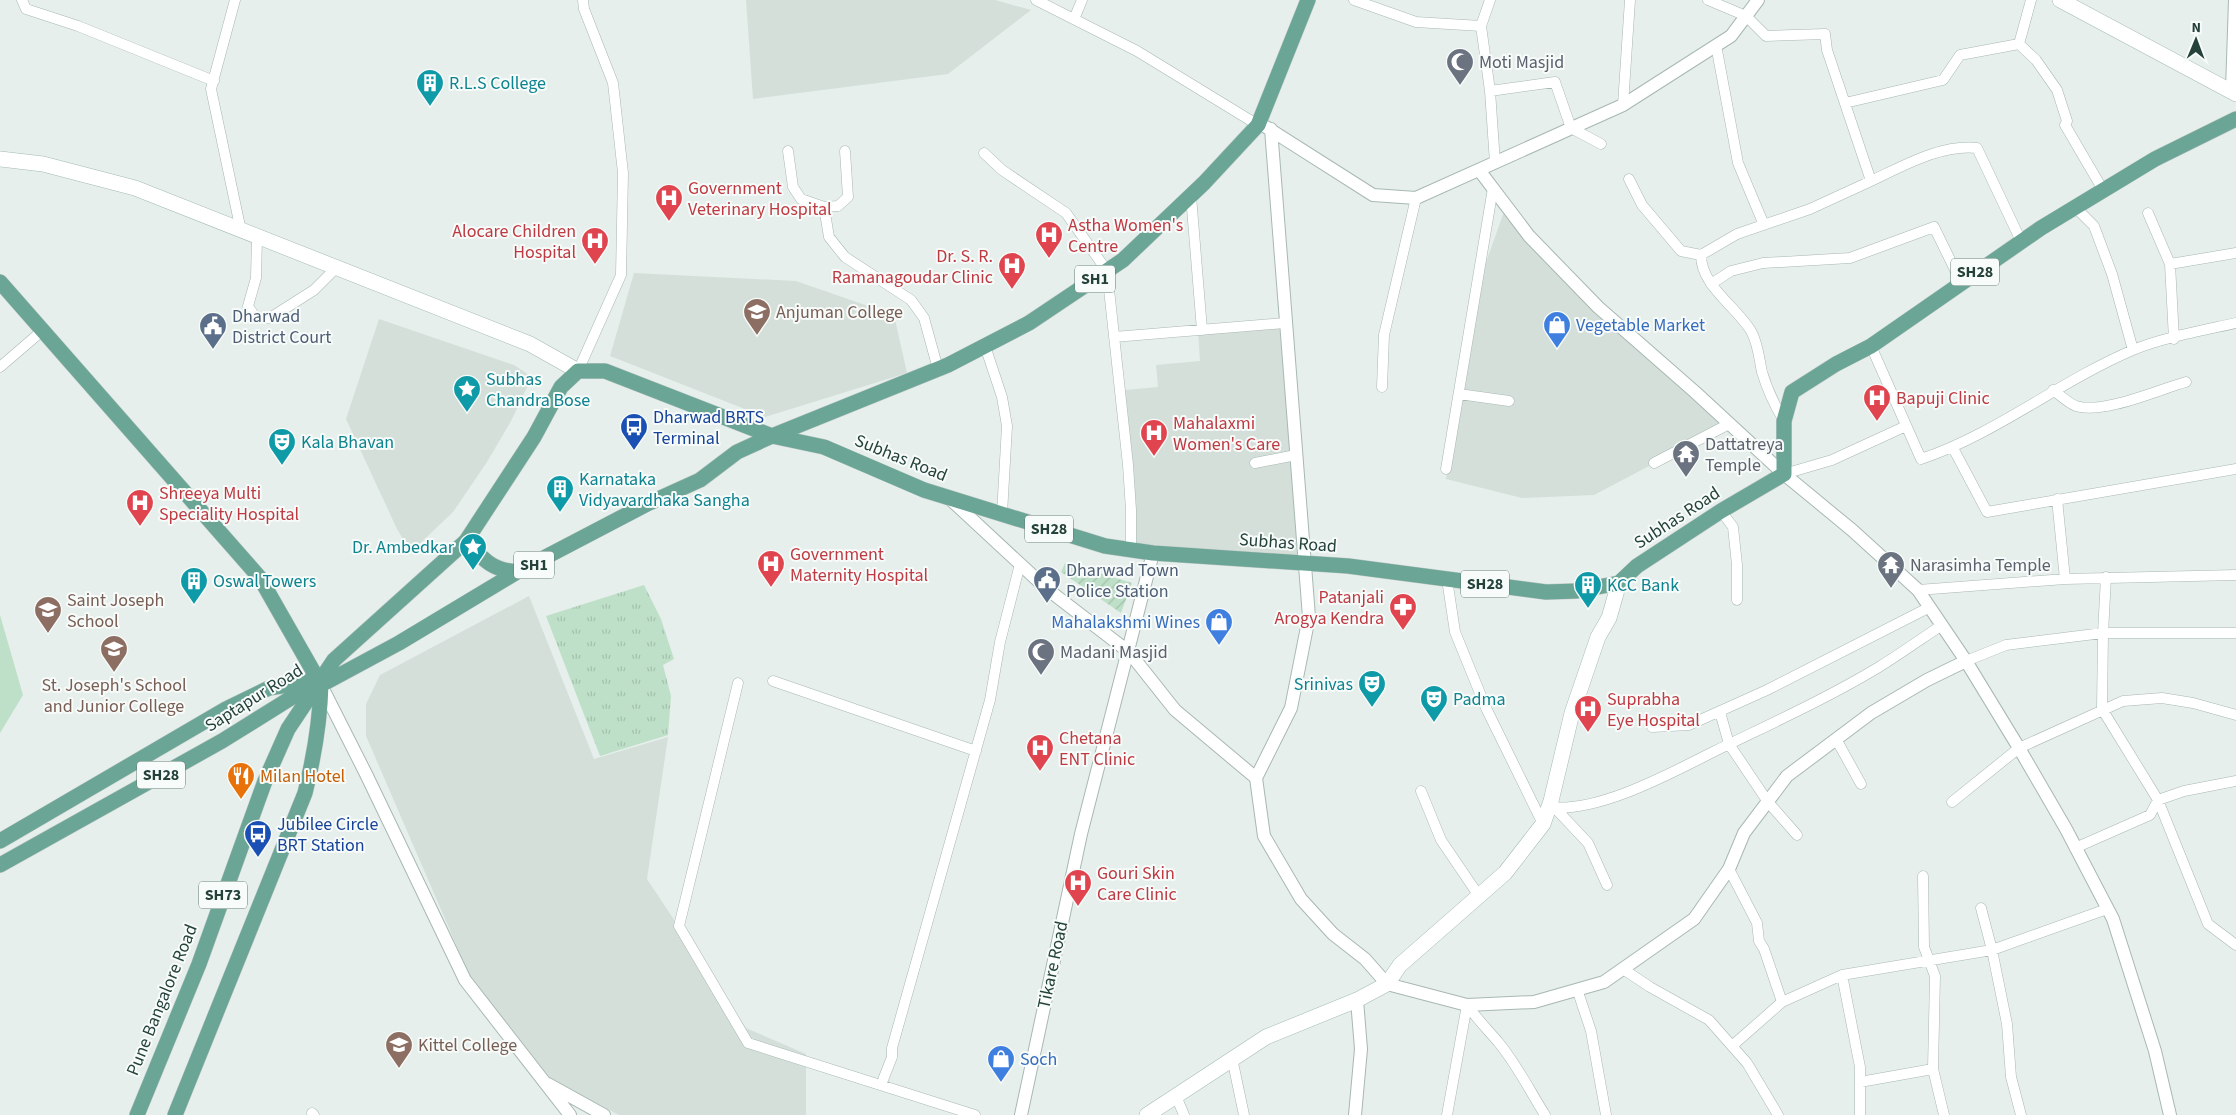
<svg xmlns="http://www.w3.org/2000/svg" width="2236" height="1115" font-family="'Source Sans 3',sans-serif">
<defs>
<pattern id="park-tufts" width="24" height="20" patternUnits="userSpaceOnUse" patternTransform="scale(1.25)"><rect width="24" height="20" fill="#bfe0c8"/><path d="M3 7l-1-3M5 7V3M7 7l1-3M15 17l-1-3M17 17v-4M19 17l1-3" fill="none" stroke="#a4c1ad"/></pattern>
<pattern id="garden-furrows" width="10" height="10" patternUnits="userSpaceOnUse" patternTransform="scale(1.25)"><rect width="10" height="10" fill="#bfe0c8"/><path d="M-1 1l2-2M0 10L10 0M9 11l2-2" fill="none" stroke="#a4c1ad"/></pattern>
</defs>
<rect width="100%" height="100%" fill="#e6efeb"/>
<path fill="#d4dfda" d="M 746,0 L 995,0 L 1031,10 L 948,74 L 753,99 Z
M 1506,206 L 1529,236 L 1729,424 L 1594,495 L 1522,498 L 1446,479 L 1479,282 Z
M 634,273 L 796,281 L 894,315 L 907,373 L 765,417 L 610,356 Z
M 379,319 L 514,365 L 532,377 L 511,421 L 487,462 L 453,512 L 411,552 L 397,529 L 346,419 Z
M 1279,323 L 1301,558 L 1136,544 L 1125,390 L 1158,387 L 1156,365 L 1200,361 L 1198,331 Z
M 529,596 L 594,759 L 668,737 L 647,879 L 746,1028 L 806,1054 L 806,1115 L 619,1115 L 545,1077 L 471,979 L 366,736 L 366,704 L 380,675 Z"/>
<path fill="url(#park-tufts)" d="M 644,585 L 661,619 L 674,659 L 663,665 L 671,696 L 668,735 L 600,756 L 546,616 Z"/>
<path fill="url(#garden-furrows)" d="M 1065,563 L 1132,583 L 1121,613 L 1061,572 Z"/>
<path fill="#bfe0c8" d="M 0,615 L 23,695 L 0,733 Z"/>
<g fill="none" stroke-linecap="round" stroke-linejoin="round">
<defs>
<path id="minor" d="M 22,0 L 26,9 L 78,26 L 214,81
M 235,0 L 211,89 L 241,231
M 1036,0 L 1137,51 L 1258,125
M 1354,0 L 1416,22 L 1481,26
M 1490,0 L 1481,26 L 1490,91 L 1495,163
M 1708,0 L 1746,16 L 1766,36 L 1825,34 L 1827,50 L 1871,181 L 1810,209 L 1737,234 L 1701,255 C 1701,286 1736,306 1751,331 C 1758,343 1759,358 1762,372 C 1767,389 1775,406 1784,421
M 2031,0 L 2019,44 L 2036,60 L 2057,90 L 2067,121 L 2065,125 L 2103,190
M 1074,19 L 1082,0
M 1716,45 L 1738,163 L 1764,225
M 1490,91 L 1555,82 L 1571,128 L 1601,144
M 1845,103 L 1943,80 L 1960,55 L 2019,44
M 1623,105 L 1630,0
M 788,151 L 793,187 L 801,199 L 824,207
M 845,151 L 848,197 L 838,206 L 824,207 L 829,237 L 845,257 L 911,300 L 924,318 L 938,369
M 984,153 L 1002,170 L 1066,213 L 1107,271 L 1128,465 L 1131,510 L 1131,550
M 1629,179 L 1642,205 L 1681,251 L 1701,255
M 1871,181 C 1903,166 1941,144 1977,148 L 2021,241
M 1191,196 L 1202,330
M 2075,207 L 2094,226 L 2112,274 L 2133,350
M 2148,213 L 2170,264 L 2236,253
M 257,238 L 256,278 L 248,306 L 255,317 L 270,318 L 314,290 L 336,268
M 2170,264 L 2174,339
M 1711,284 L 1731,271 L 1763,263 L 1850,258 L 1934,227 L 1961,282
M 1114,337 L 1285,323
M 985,346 L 1002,397 L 1007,426 L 1002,514
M 1871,346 L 1921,459 C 1996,434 2060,381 2133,350 C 2161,338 2205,330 2236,323
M 0,367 L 43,330
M 578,371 L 621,275 L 623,173 L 613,83 L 584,9 L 583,0
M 1382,387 L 1384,335 L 1416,198
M 2053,390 C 2060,395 2068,403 2076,406 C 2102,415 2160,389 2186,382
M 1459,394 L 1509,401
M 1953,448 L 1987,512 L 2236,469
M 1255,463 L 1296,455
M 1654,463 L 1729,424
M 1446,469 L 1493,188
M 1784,474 L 1832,460 L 1906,426
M 2057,499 L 2065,579
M 1721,511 L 1733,527 L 1737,565 L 1737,600
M 2106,577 L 2103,633 L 2102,709 L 2158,800 L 2208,924 L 2236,945
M 1447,579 L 1455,632 L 1486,708 L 1543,824
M 1918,590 L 2065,579 L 2236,575
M 1966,661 L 2006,645 L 2103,633 L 2236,633
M 773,681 L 976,751
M 738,683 L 679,926 L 748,1043 L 975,1115
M 1720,712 L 1729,744 L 1768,802 L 1797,835
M 1652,727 L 1689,725 L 1767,690 L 1930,607
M 1836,739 L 1861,784
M 1421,791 L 1441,840 L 1479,896
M 1952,802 L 2019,748 L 2123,701 L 2162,698 L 2193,703 L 2236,715
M 1549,807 C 1598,813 1669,774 1713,752 C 1768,725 1826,699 1879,667 C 1900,654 1921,639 1942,625
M 1555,808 L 1588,843 L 1607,885
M 2075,848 L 2150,815 L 2158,800 L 2184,791 L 2236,781
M 1729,869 L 1757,923 L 1759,941 L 1764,949 L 1782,1002
M 1923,876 L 1924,947 L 1935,976 L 1933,1069 L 1944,1115
M 1981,908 L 1992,950 L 2007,1024 L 2011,1077 L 2021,1115
M 1623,969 L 1650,987 L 1709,1020 L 1747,1063 L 1778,1115
M 1842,975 L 1860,1067 L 1860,1115
M 1577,989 L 1591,1031 L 1606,1115
M 1467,1005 C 1477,1019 1488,1030 1499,1043 C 1517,1065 1530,1091 1545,1115
M 1732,1046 L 1782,1002 L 1842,975 L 1992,950 L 2107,909
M 1232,1058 L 1244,1115
M 1860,1082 L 1933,1069
M 881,1085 L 892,1057 L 892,1048 L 990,700 L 1000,642 L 1020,564
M 1176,1096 L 1184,1115
M 312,1113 L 314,1115
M 1447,1115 L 1467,1005"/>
<path id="tertiary" d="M 2232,90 L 2235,0
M 1266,127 L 1373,195 L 1416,198 L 1623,105 L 1731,36 L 1758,0
M 1479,170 L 1529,236 L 1598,307 L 1695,392 L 1784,474 L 1852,530 L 1918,590 L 1966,661 L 2019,748 L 2066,829 L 2113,919 L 2155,1051 L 2170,1115
M 949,498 L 1047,589 L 1129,652 L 1175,710 L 1256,778 L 1264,836 L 1301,899 L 1333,934 L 1365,959 L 1387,984 L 1467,1005 L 1534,1002 L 1604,982 L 1694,919 L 1729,869 L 1744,833 L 1787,776 L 1871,713 L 1927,680 L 1966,661
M 321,685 L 366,774 L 465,980 L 570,1115
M 1256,778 L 1291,708 L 1309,617 L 1271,129
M 548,1084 L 604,1115
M 1021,1115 L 1081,834 L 1153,553
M 1355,1115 L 1361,1049 L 1357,1000"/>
<path id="secondary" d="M 2060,0 L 2236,94
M 0,159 L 43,164 L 135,188 L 530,344 L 578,371
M 1147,1115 L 1266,1037 L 1357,1000 L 1387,984 L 1400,965 L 1505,873 L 1543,824 L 1551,801 L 1572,713 L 1598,637 L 1609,618 L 1619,583"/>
<path id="primary" d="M 0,282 L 260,578 L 321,685
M 466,541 C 483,559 491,570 517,572
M 0,841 L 226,709 L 269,688 L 312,681
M 0,865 L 222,741 L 315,683
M 137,1115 L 199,964 L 265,781 L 288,729 L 334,660 L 466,541 L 534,437 L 561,387 L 578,371 L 605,371 L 772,436 L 824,447 L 924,490 L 1105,546 L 1153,553 L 1348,566 L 1546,592 L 1577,591 L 1619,583 L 1637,566 L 1721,511 L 1784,474 L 1784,421 L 1792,392 L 1836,364 L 1871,346 L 2041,228 L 2155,159 L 2236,119
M 175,1115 L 305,793 C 314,757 320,722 321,685 L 399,643 L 517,572 L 647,504 L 700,480 L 737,452 L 772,436 L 948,365 L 1029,323 L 1123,260 L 1204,183 L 1258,125 L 1308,0"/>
</defs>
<use href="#minor" stroke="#a8b8b2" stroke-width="11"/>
<use href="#tertiary" stroke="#a8b8b2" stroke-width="14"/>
<use href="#secondary" stroke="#a4bbb3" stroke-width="16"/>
<use href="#primary" stroke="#c2cac8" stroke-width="16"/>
<use href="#minor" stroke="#fff" stroke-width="10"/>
<use href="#tertiary" stroke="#fff" stroke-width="12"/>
<use href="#secondary" stroke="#fff" stroke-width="15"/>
<use href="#primary" stroke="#6aa596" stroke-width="15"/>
</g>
<defs>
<symbol id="mosque-pin" viewBox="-11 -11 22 30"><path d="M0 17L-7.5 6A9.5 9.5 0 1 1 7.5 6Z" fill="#6b7280" stroke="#f7fbf9"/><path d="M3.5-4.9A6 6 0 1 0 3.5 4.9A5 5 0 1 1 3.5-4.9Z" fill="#fff"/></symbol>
<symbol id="building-pin" viewBox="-11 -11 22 30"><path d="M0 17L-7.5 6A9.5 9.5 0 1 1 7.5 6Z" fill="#0f9aa8" stroke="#f7fbf9"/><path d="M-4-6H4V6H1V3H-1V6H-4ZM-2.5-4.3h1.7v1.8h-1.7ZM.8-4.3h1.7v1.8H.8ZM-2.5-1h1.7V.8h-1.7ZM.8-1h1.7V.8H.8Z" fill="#fff"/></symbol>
<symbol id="hospital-pin" viewBox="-11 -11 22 30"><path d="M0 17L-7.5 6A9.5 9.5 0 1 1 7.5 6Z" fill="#e0444e" stroke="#f7fbf9"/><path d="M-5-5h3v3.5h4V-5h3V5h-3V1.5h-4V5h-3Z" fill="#fff"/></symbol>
<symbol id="school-pin" viewBox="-11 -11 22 30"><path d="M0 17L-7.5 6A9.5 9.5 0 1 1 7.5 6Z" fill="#8d6e63" stroke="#f7fbf9"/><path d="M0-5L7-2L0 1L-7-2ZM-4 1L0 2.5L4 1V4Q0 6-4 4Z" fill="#fff"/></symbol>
<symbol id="shop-pin" viewBox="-11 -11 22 30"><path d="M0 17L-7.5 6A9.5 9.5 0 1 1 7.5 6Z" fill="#3f7fe0" stroke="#f7fbf9"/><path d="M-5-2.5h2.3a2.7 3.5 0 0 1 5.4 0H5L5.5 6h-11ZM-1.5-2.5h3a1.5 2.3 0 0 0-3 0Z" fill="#fff"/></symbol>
<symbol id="civic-pin" viewBox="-11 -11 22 30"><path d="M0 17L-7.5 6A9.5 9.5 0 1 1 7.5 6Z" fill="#5c6f8a" stroke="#f7fbf9"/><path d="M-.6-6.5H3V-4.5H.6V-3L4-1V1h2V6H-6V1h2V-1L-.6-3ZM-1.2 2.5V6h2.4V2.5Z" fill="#fff"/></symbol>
<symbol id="sight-pin" viewBox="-11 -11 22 30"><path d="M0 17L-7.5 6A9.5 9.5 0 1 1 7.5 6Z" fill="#0f9aa8" stroke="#f7fbf9"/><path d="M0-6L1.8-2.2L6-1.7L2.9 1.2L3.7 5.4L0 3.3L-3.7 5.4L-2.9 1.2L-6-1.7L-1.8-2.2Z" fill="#fff"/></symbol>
<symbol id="bus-pin" viewBox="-11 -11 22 30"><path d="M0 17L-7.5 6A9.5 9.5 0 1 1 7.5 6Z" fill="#1a4fb4" stroke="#f7fbf9"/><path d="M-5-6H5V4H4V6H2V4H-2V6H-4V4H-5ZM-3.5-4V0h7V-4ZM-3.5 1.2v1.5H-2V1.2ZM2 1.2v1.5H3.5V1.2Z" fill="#fff"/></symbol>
<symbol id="theatre-pin" viewBox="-11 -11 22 30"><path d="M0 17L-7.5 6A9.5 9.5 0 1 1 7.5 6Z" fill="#0f9aa8" stroke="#f7fbf9"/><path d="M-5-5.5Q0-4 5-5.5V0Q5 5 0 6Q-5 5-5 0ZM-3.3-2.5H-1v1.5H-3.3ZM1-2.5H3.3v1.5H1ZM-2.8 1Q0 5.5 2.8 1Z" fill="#fff"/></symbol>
<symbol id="temple-pin" viewBox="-11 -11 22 30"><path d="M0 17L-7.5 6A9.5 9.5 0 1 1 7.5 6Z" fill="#6b7280" stroke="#f7fbf9"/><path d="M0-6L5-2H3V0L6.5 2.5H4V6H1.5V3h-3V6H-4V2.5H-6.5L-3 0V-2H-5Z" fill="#fff"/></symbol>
<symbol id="pharmacy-pin" viewBox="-11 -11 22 30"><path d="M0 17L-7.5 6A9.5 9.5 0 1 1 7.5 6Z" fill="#e0444e" stroke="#f7fbf9"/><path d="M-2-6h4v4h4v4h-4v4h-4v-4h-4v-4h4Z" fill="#fff"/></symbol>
<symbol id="restaurant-pin" viewBox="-11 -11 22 30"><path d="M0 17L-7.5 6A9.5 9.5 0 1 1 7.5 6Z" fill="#e8710a" stroke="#f7fbf9"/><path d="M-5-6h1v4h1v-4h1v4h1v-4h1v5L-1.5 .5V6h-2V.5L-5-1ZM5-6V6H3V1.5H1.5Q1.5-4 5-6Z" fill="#fff"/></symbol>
<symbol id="university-pin" viewBox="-11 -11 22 30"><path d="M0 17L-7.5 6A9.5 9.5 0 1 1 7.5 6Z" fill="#8d6e63" stroke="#f7fbf9"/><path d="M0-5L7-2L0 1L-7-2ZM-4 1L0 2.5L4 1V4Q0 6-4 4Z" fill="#fff"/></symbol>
</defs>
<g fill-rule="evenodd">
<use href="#mosque-pin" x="1444" y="46" width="32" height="43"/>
<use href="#building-pin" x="414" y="67" width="32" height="43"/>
<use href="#hospital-pin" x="653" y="182" width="32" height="43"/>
<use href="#hospital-pin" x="1033" y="219" width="32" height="43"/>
<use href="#hospital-pin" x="579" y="225" width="32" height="43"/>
<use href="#hospital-pin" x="996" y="250" width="32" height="43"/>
<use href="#school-pin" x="741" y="296" width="32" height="43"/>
<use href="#shop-pin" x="1541" y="309" width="32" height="43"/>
<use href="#civic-pin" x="197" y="310" width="32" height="43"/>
<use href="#sight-pin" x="451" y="373" width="32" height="43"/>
<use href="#hospital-pin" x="1861" y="382" width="32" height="43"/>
<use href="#bus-pin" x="618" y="411" width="32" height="43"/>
<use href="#hospital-pin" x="1138" y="417" width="32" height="43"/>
<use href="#theatre-pin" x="266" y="426" width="32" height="43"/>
<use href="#temple-pin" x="1670" y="438" width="32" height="43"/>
<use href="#building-pin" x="544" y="473" width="32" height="43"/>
<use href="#hospital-pin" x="124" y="487" width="32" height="43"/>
<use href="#sight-pin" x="457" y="531" width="32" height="43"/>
<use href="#hospital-pin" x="755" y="548" width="32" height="43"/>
<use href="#temple-pin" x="1875" y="549" width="32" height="43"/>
<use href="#civic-pin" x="1031" y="564" width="32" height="43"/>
<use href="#building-pin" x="178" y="565" width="32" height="43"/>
<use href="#building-pin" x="1572" y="569" width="32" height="43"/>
<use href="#pharmacy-pin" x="1387" y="591" width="32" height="43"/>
<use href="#school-pin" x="32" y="594" width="32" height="43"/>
<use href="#shop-pin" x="1203" y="606" width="32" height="43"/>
<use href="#school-pin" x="98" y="633" width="32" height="43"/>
<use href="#mosque-pin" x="1025" y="636" width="32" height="43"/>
<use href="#theatre-pin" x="1356" y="668" width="32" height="43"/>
<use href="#theatre-pin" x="1418" y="683" width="32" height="43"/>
<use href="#hospital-pin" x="1572" y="693" width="32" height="43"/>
<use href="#hospital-pin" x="1024" y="732" width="32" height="43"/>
<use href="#restaurant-pin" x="225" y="760" width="32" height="43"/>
<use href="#bus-pin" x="242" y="818" width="32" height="43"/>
<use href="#hospital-pin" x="1062" y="867" width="32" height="43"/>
<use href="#university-pin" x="383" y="1029" width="32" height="43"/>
<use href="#shop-pin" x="985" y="1043" width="32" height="43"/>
</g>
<g text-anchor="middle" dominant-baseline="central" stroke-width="4" stroke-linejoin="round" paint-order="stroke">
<g fill="#f7fbf9" stroke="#637a73" stroke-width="1">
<rect x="1951" y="258.5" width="48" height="27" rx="4"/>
<rect x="1075" y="265.5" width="40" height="27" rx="4"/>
<rect x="1025" y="515.5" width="48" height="27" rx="4"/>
<rect x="514" y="551.5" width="40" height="27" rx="4"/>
<rect x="1461" y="570.5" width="48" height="27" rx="4"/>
<rect x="137" y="761.5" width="48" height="27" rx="4"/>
<rect x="199" y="881.5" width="48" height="27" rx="4"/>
</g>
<g font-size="16" font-weight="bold" fill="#24423a">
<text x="1975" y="272">SH28</text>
<text x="1095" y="279">SH1</text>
<text x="1049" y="529">SH28</text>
<text x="534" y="565">SH1</text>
<text x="1485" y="584">SH28</text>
<text x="161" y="775">SH28</text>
<text x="223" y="895">SH73</text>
</g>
<g font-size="18" fill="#5b616d" stroke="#f7fbf9" text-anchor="start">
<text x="1479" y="62">Moti Masjid</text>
<text x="1705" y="444">Dattatreya<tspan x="1705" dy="21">Temple</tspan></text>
<text x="1910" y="565">Narasimha Temple</text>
<text x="1060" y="652">Madani Masjid</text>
</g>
<g font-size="18" fill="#0d838f" stroke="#f7fbf9" text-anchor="start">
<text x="449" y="83">R.L.S College</text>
<text x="486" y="379">Subhas<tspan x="486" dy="21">Chandra Bose</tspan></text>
<text x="301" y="442">Kala Bhavan</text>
<text x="579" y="479">Karnataka<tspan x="579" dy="21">Vidyavardhaka Sangha</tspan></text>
<text x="454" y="547" text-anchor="end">Dr. Ambedkar</text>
<text x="213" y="581">Oswal Towers</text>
<text x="1607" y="585">KCC Bank</text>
<text x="1353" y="684" text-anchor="end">Srinivas</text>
<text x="1453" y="699">Padma</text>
</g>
<g font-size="18" fill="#be3a42" stroke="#f7fbf9" text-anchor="start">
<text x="688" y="188">Government<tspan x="688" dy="21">Veterinary Hospital</tspan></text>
<text x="1068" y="225">Astha Women's<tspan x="1068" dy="21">Centre</tspan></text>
<text x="576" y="231" text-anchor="end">Alocare Children<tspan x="576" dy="21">Hospital</tspan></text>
<text x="993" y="256" text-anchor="end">Dr. S. R.<tspan x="993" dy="21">Ramanagoudar Clinic</tspan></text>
<text x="1896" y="398">Bapuji Clinic</text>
<text x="1173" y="423">Mahalaxmi<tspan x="1173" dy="21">Women's Care</tspan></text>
<text x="159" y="493">Shreeya Multi<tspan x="159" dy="21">Speciality Hospital</tspan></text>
<text x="790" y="554">Government<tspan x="790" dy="21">Maternity Hospital</tspan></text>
<text x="1384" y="597" text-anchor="end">Patanjali<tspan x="1384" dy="21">Arogya Kendra</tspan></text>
<text x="1607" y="699">Suprabha<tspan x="1607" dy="21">Eye Hospital</tspan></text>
<text x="1059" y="738">Chetana<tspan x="1059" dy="21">ENT Clinic</tspan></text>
<text x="1097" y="873">Gouri Skin<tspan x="1097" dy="21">Care Clinic</tspan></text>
</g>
<g font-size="18" fill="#785e54" stroke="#f7fbf9" text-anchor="start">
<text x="776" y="312">Anjuman College</text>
<text x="67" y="600">Saint Joseph<tspan x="67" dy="21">School</tspan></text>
<text x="114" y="685" text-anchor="middle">St. Joseph's School<tspan x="114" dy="21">and Junior College</tspan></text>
<text x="418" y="1045">Kittel College</text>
</g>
<g font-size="18" fill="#4e5e75" stroke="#f7fbf9" text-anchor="start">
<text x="232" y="316">Dharwad<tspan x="232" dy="21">District Court</tspan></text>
<text x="1066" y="570">Dharwad Town<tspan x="1066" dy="21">Police Station</tspan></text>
</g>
<g font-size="18" fill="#366cbe" stroke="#f7fbf9" text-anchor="start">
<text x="1576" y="325">Vegetable Market</text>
<text x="1200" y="622" text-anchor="end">Mahalakshmi Wines</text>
<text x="1020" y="1059">Soch</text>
</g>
<g font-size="18" fill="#164399" stroke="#f7fbf9" text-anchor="start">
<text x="653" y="417">Dharwad BRTS<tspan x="653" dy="21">Terminal</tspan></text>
<text x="277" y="824">Jubilee Circle<tspan x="277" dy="21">BRT Station</tspan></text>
</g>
<g font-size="18" fill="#24423a" stroke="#f7fbf9">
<text transform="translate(901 458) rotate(22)">Subhas Road</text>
<text transform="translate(1677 518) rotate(-33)">Subhas Road</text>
<text transform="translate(1288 543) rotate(4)">Subhas Road</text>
<text transform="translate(254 698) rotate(-32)">Saptapur Road</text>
<text transform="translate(1053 965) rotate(-78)">Tikare Road</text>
<text transform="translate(162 1000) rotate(-68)">Pune Bangalore Road</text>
</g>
<g font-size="18" fill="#c56008" stroke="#f7fbf9" text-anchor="start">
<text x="260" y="776">Milan Hotel</text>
</g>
</g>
<g transform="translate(2196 40) rotate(1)" stroke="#f7fbf9" stroke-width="4" paint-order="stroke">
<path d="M0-4L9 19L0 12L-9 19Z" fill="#24423a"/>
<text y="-8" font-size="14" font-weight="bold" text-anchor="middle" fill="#24423a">N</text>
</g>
</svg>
